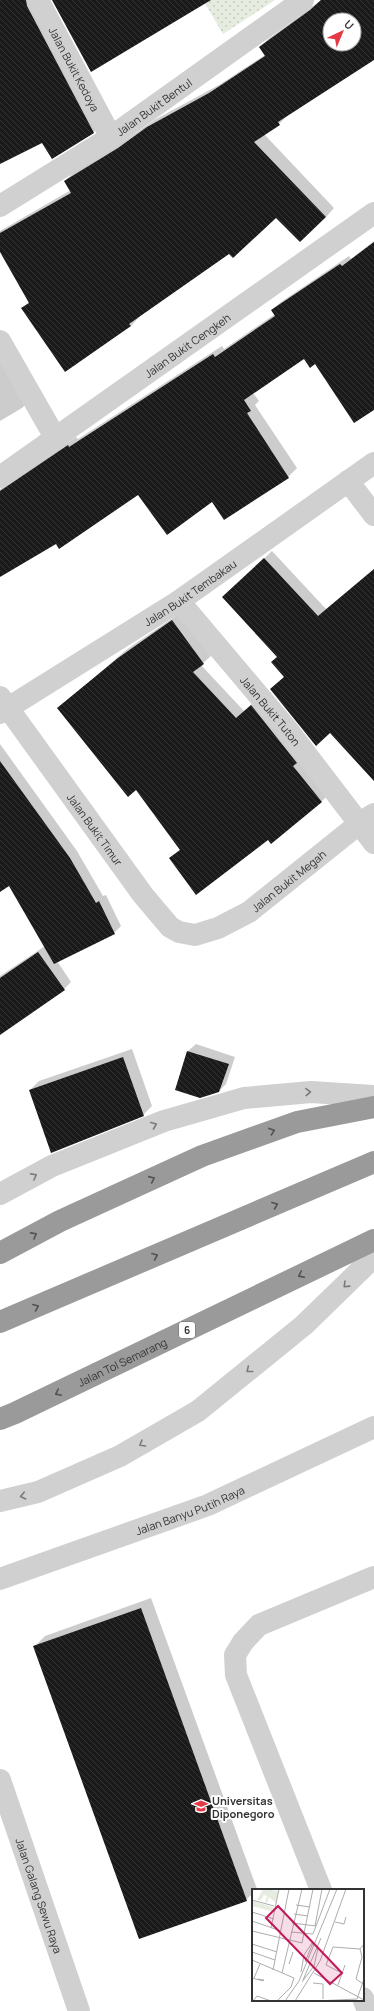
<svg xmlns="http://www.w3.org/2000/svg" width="374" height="2011" font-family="Manrope,sans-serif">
<defs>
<pattern id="grass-dots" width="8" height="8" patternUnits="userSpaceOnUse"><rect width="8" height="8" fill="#e6ecdf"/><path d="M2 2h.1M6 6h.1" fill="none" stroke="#c6cbc0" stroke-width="1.8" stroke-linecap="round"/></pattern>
<pattern id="building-back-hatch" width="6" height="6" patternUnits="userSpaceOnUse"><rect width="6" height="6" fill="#1a1a1a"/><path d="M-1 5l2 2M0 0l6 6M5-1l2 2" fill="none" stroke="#333"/></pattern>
</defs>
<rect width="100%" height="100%" fill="#fff"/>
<path fill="url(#grass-dots)" d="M 203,0 L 275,0 L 223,34 Z"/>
<path fill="#0003" fill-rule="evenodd" d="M 0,0 L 38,0 L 103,122 L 94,132 L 52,158 L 43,142 L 0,163 Z
M 321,0 L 374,0 L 374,59 L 287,116 L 279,124 L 264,134 L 334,208 L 326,217 L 276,216 L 229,252 L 139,316 L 139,317 L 131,326 L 65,370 L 23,308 L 29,302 L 0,250 L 0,231 L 71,190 L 65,181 L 74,172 L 127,139 L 156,119 L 219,85 L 265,55 L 260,47 L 268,39 ZM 330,20 L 354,20 L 354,44 L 330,44 Z
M 374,241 L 374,408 L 315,363 L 304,358 L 253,393 L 259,401 L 255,405 L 297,468 L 288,477 L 213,501 L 138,494 L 0,576 L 0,489 L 76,437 L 78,439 L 222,346 L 224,349 L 275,314 L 272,310 L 281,302 L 349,256 L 351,259 Z
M 0,346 L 30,400 L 22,408 L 0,421 Z
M 272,551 L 326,609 L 374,569 L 374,779 L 330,732 L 271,689 L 285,676 L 278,656 L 231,590 Z
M 180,613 L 211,656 L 201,665 L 244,711 L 258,699 L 329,794 L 321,802 L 268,839 L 170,858 L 181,849 L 136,789 L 59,708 L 126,650 Z
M 0,744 L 77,851 L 103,896 L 106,895 L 121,926 L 114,933 L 57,961 L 71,982 L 64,989 L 0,1033 L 0,976 L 45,946 L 10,884 L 0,877 Z
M 196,1044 L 235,1057 L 226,1084 L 219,1091 L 176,1089 L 188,1051 Z
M 132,1049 L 152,1106 L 143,1115 L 30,1090 L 39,1081 Z
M 151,1598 L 257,1889 L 253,1890 L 253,1893 L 246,1900 L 34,1647 L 45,1636 Z"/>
<path fill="url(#building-back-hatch)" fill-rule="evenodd" d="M 0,0 L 26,0 L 27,6 L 94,133 L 52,159 L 42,143 L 0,164 Z
M 52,0 L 211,0 L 91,72 Z
M 321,0 L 374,0 L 374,60 L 278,122 L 280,125 L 254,142 L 326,217 L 300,242 L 276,218 L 233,258 L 229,254 L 129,324 L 131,326 L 65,372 L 21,308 L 29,303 L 0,252 L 0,233 L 71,193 L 64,181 L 118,148 L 147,127 L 209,93 L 265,56 L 259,47 L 310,10 ZM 330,20 L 354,20 L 354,44 L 330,44 Z
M 374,242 L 374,410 L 354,423 L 315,364 L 310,368 L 304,359 L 244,400 L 251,411 L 247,413 L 289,478 L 224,520 L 212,502 L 167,535 L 138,495 L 59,549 L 56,544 L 0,577 L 0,491 L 68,445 L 69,447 L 213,354 L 215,357 L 275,316 L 271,310 L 340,264 L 342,266 Z
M 264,558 L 318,616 L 374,569 L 374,781 L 330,733 L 316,746 L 270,689 L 284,677 L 271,662 L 277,657 L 222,597 Z
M 172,620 L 204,664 L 193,672 L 236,718 L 251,705 L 297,763 L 293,766 L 322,802 L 271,844 L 268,840 L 196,895 L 169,858 L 180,850 L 136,790 L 128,797 L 57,708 L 118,658 Z
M 0,761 L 70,858 L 96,903 L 99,901 L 115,934 L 54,964 L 9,886 L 0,892 Z
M 38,952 L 65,990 L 0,1035 L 0,978 Z
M 187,1051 L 229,1064 L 219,1092 L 200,1098 L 175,1090 Z
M 123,1057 L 144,1116 L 51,1153 L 29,1090 Z
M 141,1608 L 247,1901 L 139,1939 L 33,1646 Z"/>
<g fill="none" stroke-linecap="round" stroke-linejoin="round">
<g stroke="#d0d0d0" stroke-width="22">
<path id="s1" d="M 38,0 L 111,137"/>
<path id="s2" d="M 0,206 L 111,137 L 303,0"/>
<path d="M 0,341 L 56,439"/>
<path id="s3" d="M 0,477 L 374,213"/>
<path d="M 348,481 L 374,515"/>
<path id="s4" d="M 179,601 L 287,729 L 374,843"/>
<path id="s5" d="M 0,697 L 143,895 L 170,927 L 179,932 L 195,935 L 218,928 L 249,912 L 360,823 L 374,814"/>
<path id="s6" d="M 0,713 L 179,601 L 374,463"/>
<path d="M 0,1194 L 52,1166 L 164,1121 L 244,1098 L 311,1092 L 374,1096"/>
<path d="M 0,1501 L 38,1492 L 120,1456 L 198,1411 L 304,1325 L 374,1257"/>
<path id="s7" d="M 0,1579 L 208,1505 L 374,1427"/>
<path id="s8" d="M 0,1780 L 79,2011"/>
<path d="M 321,1890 L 236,1675 L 235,1655 L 243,1642 L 259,1625 L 374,1577"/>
<path d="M 363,1998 L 368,2011"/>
</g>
<g stroke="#9a9a9a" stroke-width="22">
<path d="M 0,1253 L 60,1221 L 202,1156 L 297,1122 L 374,1107"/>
<path d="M 0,1322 L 374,1162"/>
<path id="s9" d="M 0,1419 L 15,1413 L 374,1240"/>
</g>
</g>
<defs><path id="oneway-chevron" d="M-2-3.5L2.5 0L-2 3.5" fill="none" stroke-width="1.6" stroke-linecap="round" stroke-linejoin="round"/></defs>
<g stroke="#7a7a7a">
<use href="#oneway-chevron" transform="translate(308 1092) rotate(-3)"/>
<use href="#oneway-chevron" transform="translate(154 1125) rotate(-22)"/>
<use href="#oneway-chevron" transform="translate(34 1176) rotate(-28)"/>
<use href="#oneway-chevron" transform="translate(346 1285) rotate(136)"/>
<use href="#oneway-chevron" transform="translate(249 1370) rotate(141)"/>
<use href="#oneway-chevron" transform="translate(142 1444) rotate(150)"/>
<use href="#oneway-chevron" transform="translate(23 1496) rotate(167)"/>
</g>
<g stroke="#525252">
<use href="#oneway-chevron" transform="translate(272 1131) rotate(-20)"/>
<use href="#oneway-chevron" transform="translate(152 1179) rotate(-24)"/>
<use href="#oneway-chevron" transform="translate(275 1205) rotate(-23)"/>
<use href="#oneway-chevron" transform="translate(34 1235) rotate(-29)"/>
<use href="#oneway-chevron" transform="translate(155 1256) rotate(-23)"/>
<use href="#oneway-chevron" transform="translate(301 1275) rotate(154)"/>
<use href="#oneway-chevron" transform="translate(36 1307) rotate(-23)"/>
<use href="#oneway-chevron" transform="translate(58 1393) rotate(154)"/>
</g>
<defs>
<symbol id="university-bare" viewBox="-9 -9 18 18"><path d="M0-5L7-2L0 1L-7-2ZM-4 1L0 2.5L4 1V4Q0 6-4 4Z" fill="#e63946" stroke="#fff" stroke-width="2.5" paint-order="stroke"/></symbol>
</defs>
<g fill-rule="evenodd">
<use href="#university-bare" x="191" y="1796" width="20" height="20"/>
</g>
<g text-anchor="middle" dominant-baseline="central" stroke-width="4" stroke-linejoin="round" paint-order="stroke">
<rect fill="#fff" stroke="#707070" stroke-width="1" x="179" y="1322" width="16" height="16" rx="3"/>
<g font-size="10" font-weight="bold" fill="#333">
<text x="187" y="1330">6</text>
</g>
<g font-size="11" fill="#333" stroke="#fff">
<text stroke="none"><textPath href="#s1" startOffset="78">Jalan Bukit Kedoya</textPath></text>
<text stroke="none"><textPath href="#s2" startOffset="183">Jalan Bukit Bentul</textPath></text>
<text stroke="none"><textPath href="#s3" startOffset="229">Jalan Bukit Cengkeh</textPath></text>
<text stroke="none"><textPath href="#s6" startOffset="225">Jalan Bukit Tembakau</textPath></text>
<text stroke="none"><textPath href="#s4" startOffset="143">Jalan Bukit Tuton</textPath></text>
<text stroke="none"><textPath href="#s5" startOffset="163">Jalan Bukit Timur</textPath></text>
<text stroke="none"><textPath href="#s5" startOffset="422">Jalan Bukit Megah</textPath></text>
<text stroke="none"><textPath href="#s9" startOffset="135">Jalan Tol Semarang</textPath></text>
<text stroke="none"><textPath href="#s7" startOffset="202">Jalan Banyu Putih Raya</textPath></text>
<text stroke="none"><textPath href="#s8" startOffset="122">Jalan Galang Sewu Raya</textPath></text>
</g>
<g font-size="11" font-weight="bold" fill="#333" stroke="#fff" text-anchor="start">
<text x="212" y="1800">Universitas<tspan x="212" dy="13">Diponegoro</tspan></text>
</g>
</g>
<g transform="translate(252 1889)">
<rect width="112" height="112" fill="#fff"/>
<path d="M 11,0 L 26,2 L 24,14 L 17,8 L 15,14 L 13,13 L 15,7 L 12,6 L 9,11 L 5,11 ZM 1,12 L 23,19 L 22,23 L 0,17 Z" fill="#e6ecdf"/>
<path fill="none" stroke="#adadad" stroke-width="1" d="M 0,11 L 22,17M 44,16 L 58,18M 0,23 L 22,30M 42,25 L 56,27M 0,32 L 29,42M 83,33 L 92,35 L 94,28M 40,34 L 64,37M 63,37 L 70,0M 19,39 L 27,0M 0,42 L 50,54 L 61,0M 39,43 L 61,45 L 78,0M 0,55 L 25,63M 0,63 L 23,71M 0,71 L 42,89 L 39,98 L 25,112M 53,73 L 61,54M 37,75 L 41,63M 21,81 L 37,0M 49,83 L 52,66 L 60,54M 30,84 L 50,0M 62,84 L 112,111M 90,84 L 74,76 L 81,58 L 108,60M 0,89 L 11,92 L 12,91 L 6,90M 2,89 L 8,75M 51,91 L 69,49M 50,93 L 62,77 L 66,59M 61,94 L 71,95 L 71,110M 111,95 L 104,90 L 110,68 L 108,60 L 112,55M 86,96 L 93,76M 1,112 L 5,107 L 19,112M 33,112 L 47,92 L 85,0M 43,112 L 68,72 L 94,0M 64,112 L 105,110 L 112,90"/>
<path fill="#c2185b" fill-opacity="0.15" stroke="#c2185b" stroke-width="2" d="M 26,17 L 90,84 L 78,95 L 14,29 Z"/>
<rect width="112" height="112" fill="none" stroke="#333" stroke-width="2"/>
</g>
<g transform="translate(342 32) rotate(44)"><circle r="19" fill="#ffffff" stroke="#adadad"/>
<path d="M0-3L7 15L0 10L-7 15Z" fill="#e63946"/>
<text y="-6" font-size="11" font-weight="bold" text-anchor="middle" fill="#333333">U</text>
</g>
</svg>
